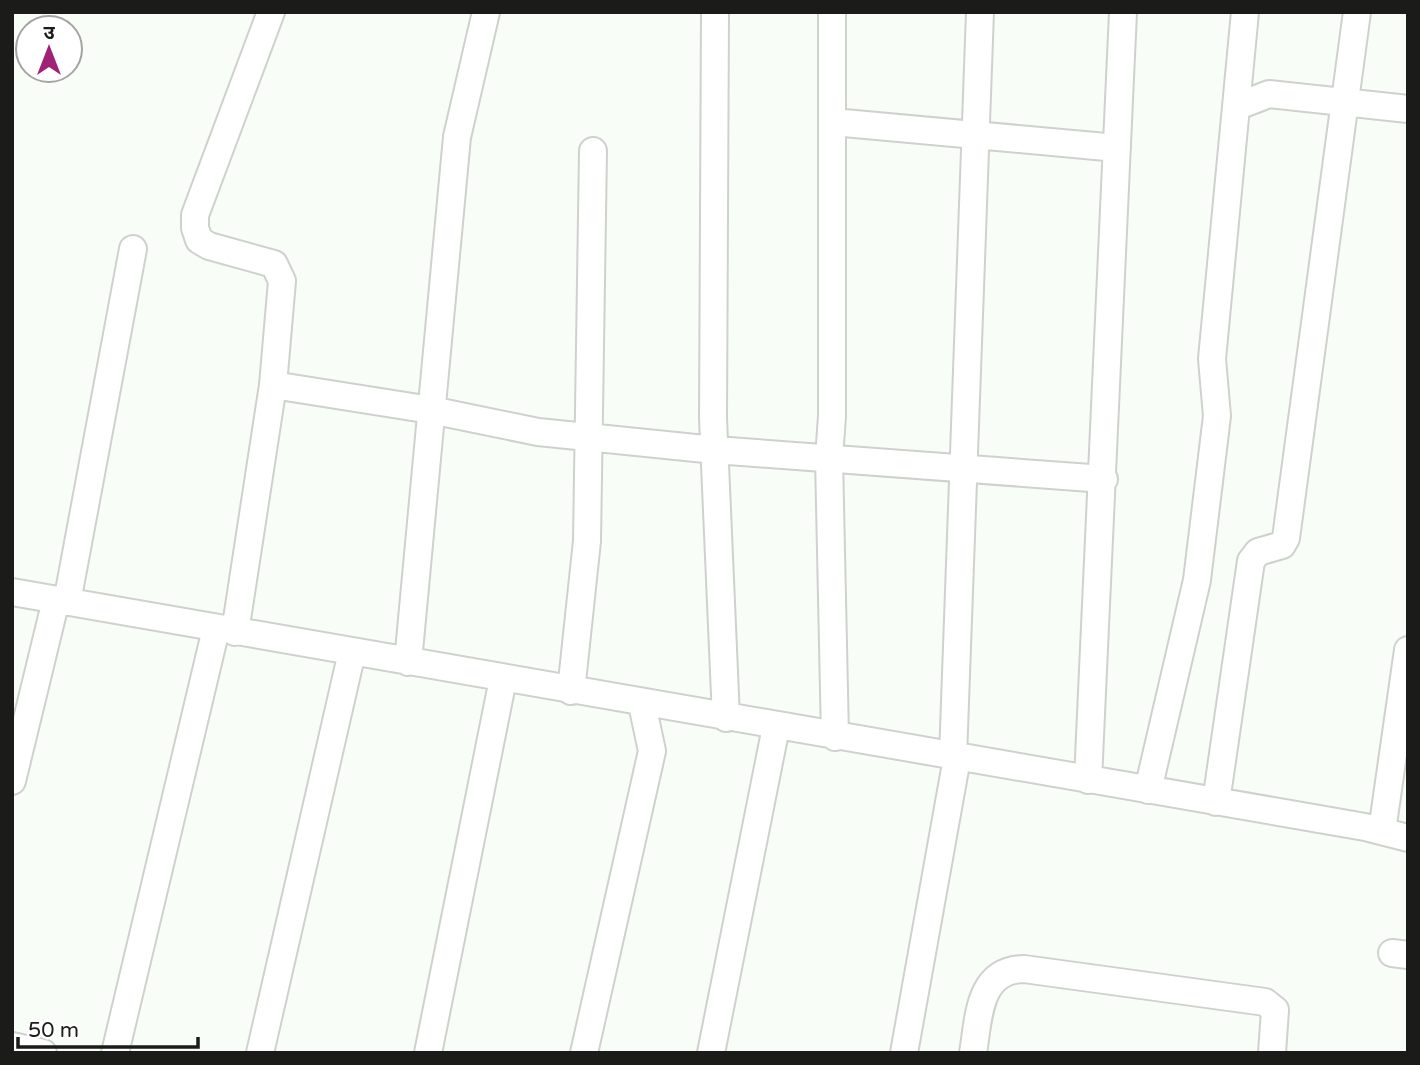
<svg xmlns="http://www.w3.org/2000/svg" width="1420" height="1065" font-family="'Varela Round','Noto Sans Devanagari',sans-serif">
<rect width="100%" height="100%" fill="#f9fdf7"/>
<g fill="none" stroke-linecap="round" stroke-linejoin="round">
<defs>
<path id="minor" d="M 715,12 L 713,418 L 726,718
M 832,12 L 832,416 L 829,458 L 835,737
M 1238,106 L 1269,94 L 1408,109
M 833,122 L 1117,148
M 273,385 L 431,410 L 538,432 L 715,450 L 1104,479
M 12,592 L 1365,827 L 1408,838
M 67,602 L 133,249
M 235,632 L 273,385 L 282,281 L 274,264 L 209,246 L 199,240 L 195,228 L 195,215 L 271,12
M 408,662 L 457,137 L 486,12
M 571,691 L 587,541 L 593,151
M 953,757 L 980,12
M 1088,780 L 1123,12
M 12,781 L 56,600
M 1148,790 L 1197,580 L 1217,416 L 1212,359 L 1245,12
M 1216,802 L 1251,561 L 1258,552 L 1282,545 L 1286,538 L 1357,12
M 1382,831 L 1408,650
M 1392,953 L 1408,955
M 12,1046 L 43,1053
M 115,1053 L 216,629
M 260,1053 L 352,652
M 428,1053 L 503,679
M 584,1053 L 652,751 L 642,704
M 711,1053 L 776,727
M 904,1053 L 957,758
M 973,1053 C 979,1017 978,970 1024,969 L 1265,1002 L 1275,1010 L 1272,1053"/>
</defs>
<use href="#minor" stroke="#ced2cd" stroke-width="30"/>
<use href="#minor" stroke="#fff" stroke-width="26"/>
</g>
<rect width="1420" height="1065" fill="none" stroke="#1b1c1a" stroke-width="28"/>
<g transform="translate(49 49)"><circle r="33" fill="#ffffff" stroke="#a4a4a3" stroke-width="2"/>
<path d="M0-5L12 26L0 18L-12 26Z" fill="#a02277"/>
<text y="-10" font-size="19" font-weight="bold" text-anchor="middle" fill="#1b1c1a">उ</text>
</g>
<path d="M18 1037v10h180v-10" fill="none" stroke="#1b1c1a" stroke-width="3.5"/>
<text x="28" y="1037" font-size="21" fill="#1b1c1a" stroke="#ffffff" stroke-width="5" paint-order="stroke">50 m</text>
</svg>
